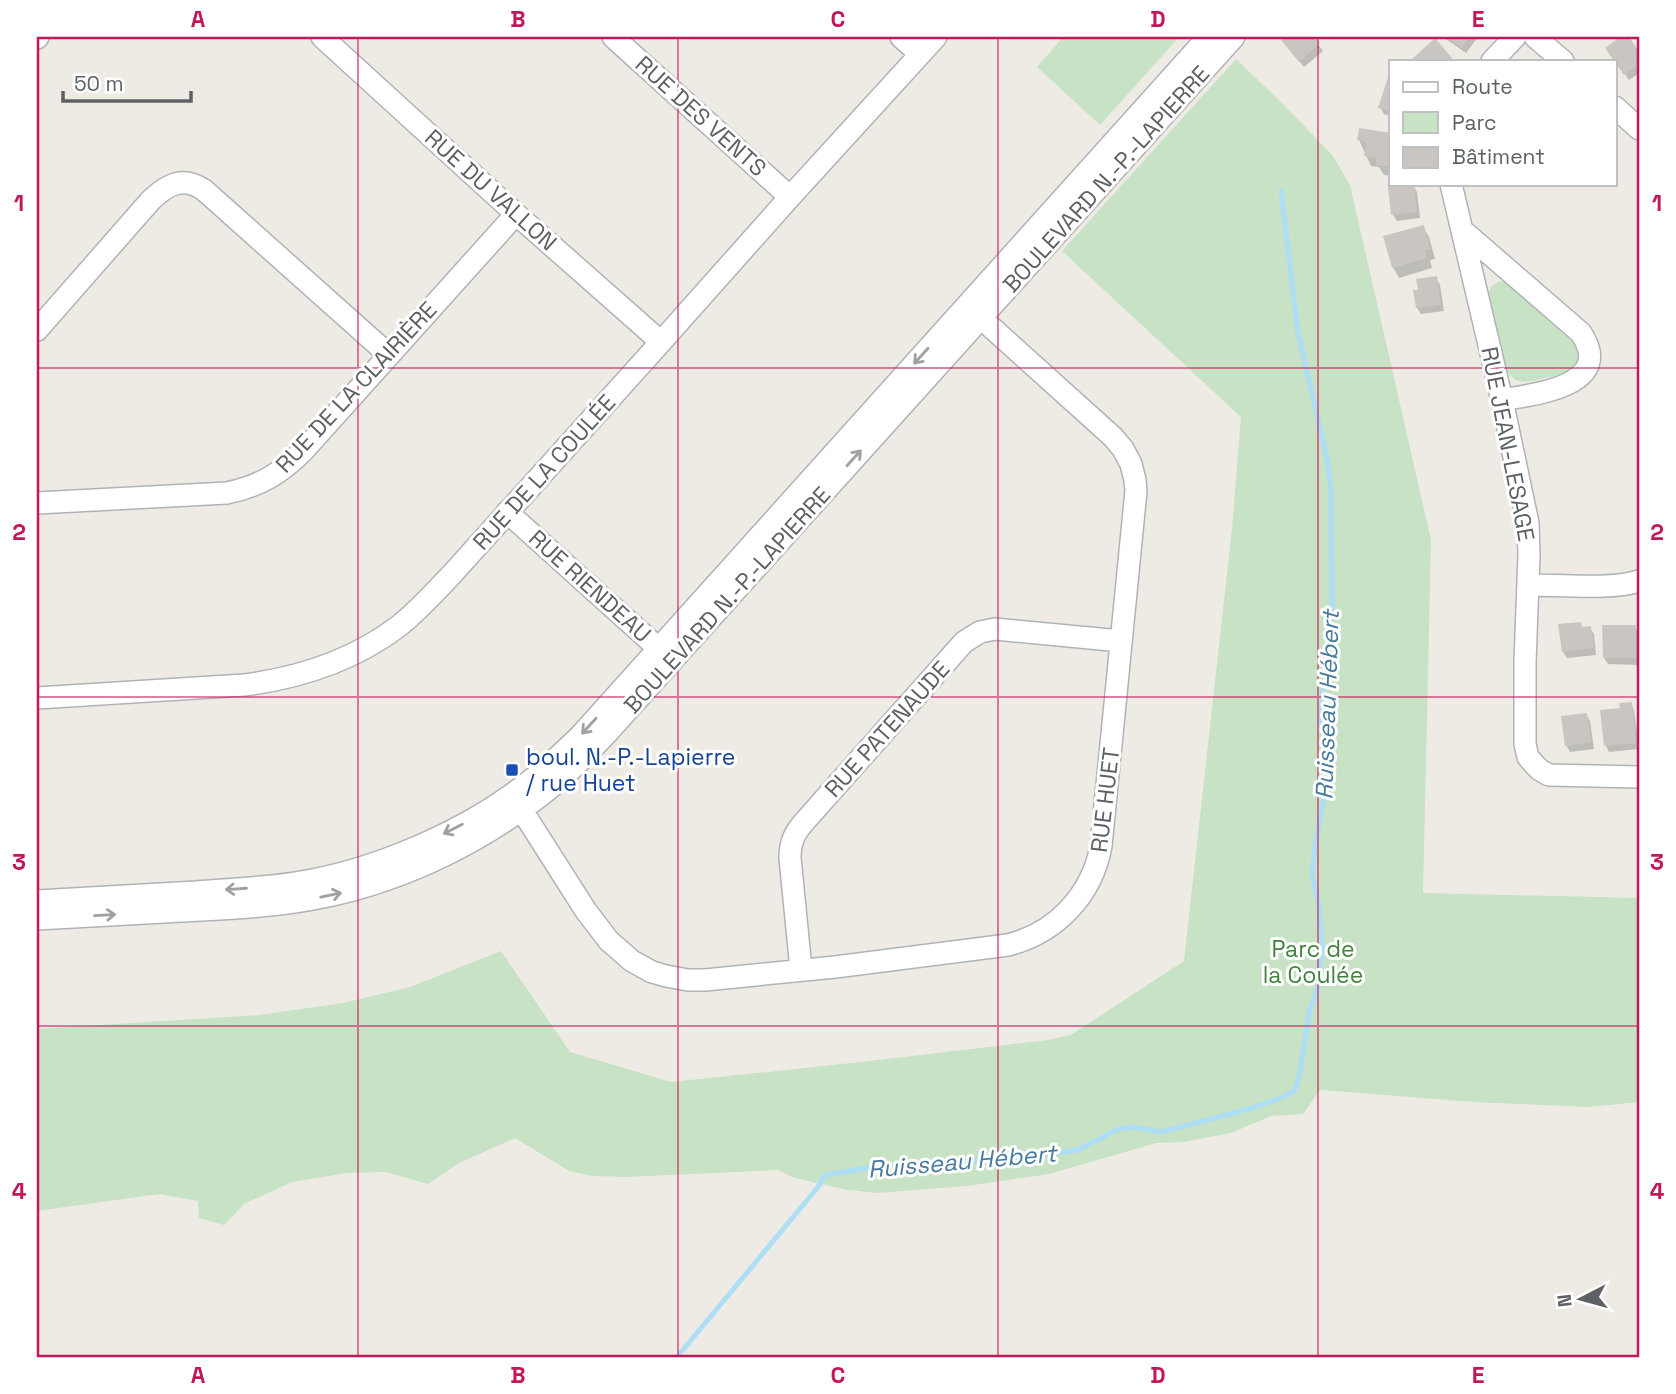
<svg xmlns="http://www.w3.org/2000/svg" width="1676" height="1394" font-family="'Space Grotesk',sans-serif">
<rect width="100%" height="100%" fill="#eeebe5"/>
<path fill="#c7e2c4" d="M 1063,37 L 1179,37 L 1100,125 L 1037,67 Z
M 1236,59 L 1282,103 L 1333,156 L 1350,185 L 1431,540 L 1423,893 L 1639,898 L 1639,1102 L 1589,1107 L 1474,1102 L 1320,1090 L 1303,1114 L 1271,1116 L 1231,1133 L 1184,1142 L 1156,1143 L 1049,1174 L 967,1186 L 877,1193 L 847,1190 L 795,1178 L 778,1170 L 626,1177 L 592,1176 L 569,1171 L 515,1138 L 459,1163 L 428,1184 L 386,1172 L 347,1173 L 292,1182 L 244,1204 L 224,1225 L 199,1218 L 198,1201 L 159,1194 L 37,1211 L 37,1029 L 259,1015 L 343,1003 L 410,987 L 501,951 L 570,1052 L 671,1082 L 861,1062 L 1048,1040 L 1071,1035 L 1184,961 L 1232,529 L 1241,417 L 1062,251 Z
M 1504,281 L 1574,343 C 1587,369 1564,374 1545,378 C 1536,380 1525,384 1516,380 C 1511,377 1508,372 1505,367 L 1489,294 C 1490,285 1495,282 1504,281 Z"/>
<path fill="#0003" d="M 1288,37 L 1313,37 L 1323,51 L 1304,67 L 1283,41 Z
M 1443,37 L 1478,37 L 1466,53 Z
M 1623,37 L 1627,37 L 1639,55 L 1637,59 L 1639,62 L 1639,73 L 1629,80 L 1607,48 Z
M 1391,80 L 1391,116 L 1384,114 L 1380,107 Z
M 1391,134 L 1391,176 L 1384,175 L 1379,167 L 1371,166 L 1359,140 Z
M 1413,185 L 1417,192 L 1420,218 L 1397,221 L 1393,215 L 1390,188 Z
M 1423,227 L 1429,237 L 1435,259 L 1430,260 L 1432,268 L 1399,278 L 1393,267 Z
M 1436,278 L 1440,285 L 1444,311 L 1421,314 L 1417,308 L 1415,292 L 1420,291 Z
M 1580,623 L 1583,629 L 1590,628 L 1594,634 L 1596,655 L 1567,658 L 1563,652 Z
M 1635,627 L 1639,633 L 1639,665 L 1608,664 L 1604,658 Z
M 1631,704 L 1634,710 L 1639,749 L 1609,752 L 1606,746 L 1622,709 Z
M 1586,715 L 1590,721 L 1594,749 L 1570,752 L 1566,745 Z"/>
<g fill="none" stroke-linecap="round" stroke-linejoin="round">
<path stroke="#addef6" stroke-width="5" d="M 677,1357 L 818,1187 L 825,1175 L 879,1166 L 1020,1158 L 1078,1150 L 1116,1130 L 1132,1127 L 1162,1132 L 1252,1108 L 1283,1097 L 1295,1090 L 1299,1077 L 1310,1010 L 1319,985 L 1322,944 L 1319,905 L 1312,875 L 1315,847 L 1328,776 L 1328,752 L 1321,726 L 1322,700 L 1332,608 L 1331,491 L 1327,458 L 1298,333 L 1281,191"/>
</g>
<path fill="#c9c6c2" d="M 1285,37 L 1315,37 L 1320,43 L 1299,62 L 1281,40 Z
M 1446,37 L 1470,37 L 1462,48 Z
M 1620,37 L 1629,37 L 1638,50 L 1635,52 L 1639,59 L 1639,64 L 1624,75 L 1605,48 Z
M 1435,38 L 1452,58 L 1448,61 L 1410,61 Z
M 1388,77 L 1391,78 L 1391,111 L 1378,108 Z
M 1359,128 L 1391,133 L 1391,167 L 1376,165 L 1377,158 L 1364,156 L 1366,142 L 1357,140 Z
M 1411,184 L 1414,184 L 1417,212 L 1391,215 L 1388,187 Z
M 1424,225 L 1430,249 L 1425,250 L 1427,258 L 1392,268 L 1383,236 Z
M 1437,276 L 1441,305 L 1416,308 L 1413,290 L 1418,290 L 1416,279 Z
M 1581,622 L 1582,627 L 1591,626 L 1594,648 L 1562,652 L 1558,624 Z
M 1602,625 L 1636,625 L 1636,658 L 1603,658 Z
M 1632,702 L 1636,743 L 1604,746 L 1600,710 L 1620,708 L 1619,703 Z
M 1587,713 L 1591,742 L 1565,746 L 1561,716 Z"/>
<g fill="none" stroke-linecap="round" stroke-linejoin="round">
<defs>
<path id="minor" d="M 322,37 L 516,214 L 661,342
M 613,37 L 790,197
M 901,37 L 920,54
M 1535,37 L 1563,61
M 37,38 L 38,37
M 1492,61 L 1515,37
M 1615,107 L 1639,129
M 1451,184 L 1502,400 L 1528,523 L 1529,555 L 1525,662 L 1525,744 L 1528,757 L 1534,764 L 1540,770 L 1549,775 L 1639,777
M 1462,230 L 1581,333 C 1616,386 1535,394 1502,400
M 37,330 L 151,200 C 168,184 183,176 204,190 L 389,355
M 37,503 L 227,493 C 260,486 280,474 304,450 L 516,214
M 507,512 L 668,657
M 1529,585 C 1559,585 1612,590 1639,581
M 37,698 L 244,685 C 299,678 354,660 399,626 C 419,610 436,591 453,573 L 661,342 L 790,197 L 936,37
M 514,798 L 586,911 L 609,941 L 632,961 L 652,972 L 666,976 L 688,980 L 705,980 L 835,967 L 1008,945 C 1056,933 1092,895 1101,846 L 1136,491 L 1135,480 L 1131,464 L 1123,449 L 1113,437 L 971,309
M 37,901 C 90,898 143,895 196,892 C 233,889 270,888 307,881 C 375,869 455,835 511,795 C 536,778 558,757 580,736 L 1208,37
M 37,919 C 79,917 122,914 164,912 C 217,909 271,908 323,897 C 407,880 489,839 555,784 C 574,768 591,750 608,732 L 1234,37
M 801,969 L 790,858 C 790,843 794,833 805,821 L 964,642 L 980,632 L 995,629 L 1121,641"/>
</defs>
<use href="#minor" stroke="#b0b3b6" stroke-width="24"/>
<use href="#minor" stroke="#fff" stroke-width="21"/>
</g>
<defs><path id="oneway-shaft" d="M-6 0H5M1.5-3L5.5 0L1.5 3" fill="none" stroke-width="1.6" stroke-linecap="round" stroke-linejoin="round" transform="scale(1.75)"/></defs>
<g stroke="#9ea0a2">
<use href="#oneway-shaft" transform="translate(921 356) rotate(132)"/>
<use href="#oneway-shaft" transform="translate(854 458) rotate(-48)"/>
<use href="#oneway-shaft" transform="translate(589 726) rotate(132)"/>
<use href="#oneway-shaft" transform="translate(453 829) rotate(153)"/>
<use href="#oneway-shaft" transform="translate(236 889) rotate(176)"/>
<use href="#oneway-shaft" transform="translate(331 895) rotate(-12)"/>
<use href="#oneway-shaft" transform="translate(105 915) rotate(-3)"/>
</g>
<path fill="none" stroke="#c2185b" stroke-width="2" stroke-opacity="0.55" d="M 358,37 L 358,1357M 678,37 L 678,1357M 998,37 L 998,1357M 1318,37 L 1318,1357M 37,368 L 1639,368M 37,697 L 1639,697M 37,1026 L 1639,1026"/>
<rect fill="#1a4fb4" stroke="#fff" stroke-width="2.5" x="505" y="763" width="14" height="14" rx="3.5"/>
<g text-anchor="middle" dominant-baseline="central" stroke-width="6" stroke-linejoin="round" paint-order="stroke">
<g font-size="23" fill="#5d6164" stroke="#fff">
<text transform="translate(701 116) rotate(42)">RUE DES VENTS</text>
<text transform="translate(1106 179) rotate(-48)">BOULEVARD N.-P.-LAPIERRE</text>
<text transform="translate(491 190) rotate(42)">RUE DU VALLON</text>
<text transform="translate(356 387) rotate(-47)">RUE DE LA CLAIRIÈRE</text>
<text transform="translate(1508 444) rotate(79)">RUE JEAN-LESAGE</text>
<text transform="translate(544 472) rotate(-48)">RUE DE LA COULÉE</text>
<text transform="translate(590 586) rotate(42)">RUE RIENDEAU</text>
<text transform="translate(727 600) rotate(-48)">BOULEVARD N.-P.-LAPIERRE</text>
<text transform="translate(887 729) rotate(-48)">RUE PATENAUDE</text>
<text transform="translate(1105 800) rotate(-83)">RUE HUET</text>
</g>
<g font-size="23" fill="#164399" stroke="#fff" text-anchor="start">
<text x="526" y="757">boul. N.-P.-Lapierre<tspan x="526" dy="26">/ rue Huet</tspan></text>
</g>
<g font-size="23" fill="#42813f" stroke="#fff">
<text x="1313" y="949">Parc de<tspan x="1313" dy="26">la Coulée</tspan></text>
</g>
<g font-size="24" font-style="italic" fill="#487a9e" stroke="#fff">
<text transform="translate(1327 705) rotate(-88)">Ruisseau Hébert</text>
<text transform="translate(962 1161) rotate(-5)">Ruisseau Hébert</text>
</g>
</g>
<rect width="1676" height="1394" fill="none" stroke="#ffffff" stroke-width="77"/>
<rect x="1389" y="60" width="228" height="126" fill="#ffffff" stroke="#bec0c1" stroke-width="2"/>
<rect x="1403" y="82" width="35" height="10" fill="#ffffff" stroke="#bec0c1" stroke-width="2"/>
<text x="1452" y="94" font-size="21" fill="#5d6164">Route</text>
<rect x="1403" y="112" width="35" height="21" fill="#c7e2c4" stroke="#bec0c1" stroke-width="2"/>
<text x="1452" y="130" font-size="21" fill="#5d6164">Parc</text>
<rect x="1403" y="147" width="35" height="21" fill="#c9c6c2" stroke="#bec0c1" stroke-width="2"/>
<text x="1452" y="164" font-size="21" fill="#5d6164">Bâtiment</text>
<g transform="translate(1581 1299) rotate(264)" stroke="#ffffff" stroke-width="5" paint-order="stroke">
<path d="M0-5L12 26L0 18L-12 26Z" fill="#5d6164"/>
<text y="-10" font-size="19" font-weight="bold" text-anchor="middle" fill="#5d6164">N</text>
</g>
<path d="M63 91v10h128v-10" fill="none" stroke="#5d6164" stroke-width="3.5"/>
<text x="74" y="91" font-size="21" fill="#5d6164" stroke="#ffffff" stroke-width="5" paint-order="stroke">50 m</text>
<rect x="38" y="38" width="1600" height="1318" fill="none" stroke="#c2185b" stroke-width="2.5"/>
<g font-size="23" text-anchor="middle" font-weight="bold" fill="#c2185b">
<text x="198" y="27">A</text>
<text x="518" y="27">B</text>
<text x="838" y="27">C</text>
<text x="1158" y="27">D</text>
<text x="1478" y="27">E</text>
<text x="19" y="211">1</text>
<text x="1657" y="211">1</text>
<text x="19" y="540">2</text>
<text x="1657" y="540">2</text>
<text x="19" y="870">3</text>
<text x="1657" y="870">3</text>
<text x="19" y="1199">4</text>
<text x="1657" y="1199">4</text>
<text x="198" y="1383">A</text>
<text x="518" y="1383">B</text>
<text x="838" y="1383">C</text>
<text x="1158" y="1383">D</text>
<text x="1478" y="1383">E</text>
</g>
</svg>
